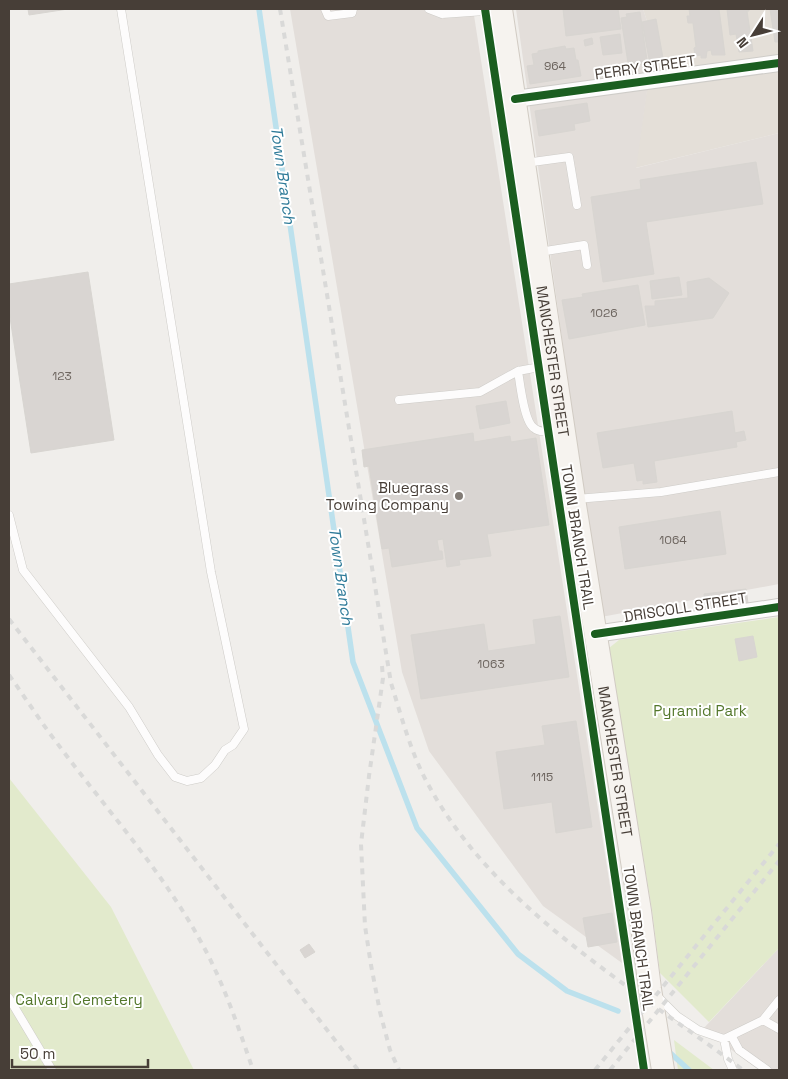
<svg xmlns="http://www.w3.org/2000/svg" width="788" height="1079" font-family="'Space Grotesk',sans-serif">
<rect width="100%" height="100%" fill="#f0eeeb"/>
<path fill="#e4dfd8" d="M 643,9 L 779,9 L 779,133 L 635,168 L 654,42 Z"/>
<path fill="#e3deda" d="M 290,9 L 473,9 L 622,963 L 543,906 L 429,751 L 402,672 Z
M 516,9 L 643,9 L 654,42 L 636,168 L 779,133 L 779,584 L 601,617 Z
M 779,948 L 779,1070 L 759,1070 L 703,1029 Z"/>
<path fill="#e2eacc" d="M 779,617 L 779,948 L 709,1022 L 660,973 L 652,910 L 609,648 L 619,640 L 625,639 Z
M 9,778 L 111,907 L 194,1070 L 9,1070 Z
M 674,1040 L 714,1070 L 678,1070 Z"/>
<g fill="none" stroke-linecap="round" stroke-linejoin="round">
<path stroke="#bce1ed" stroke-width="5.5" d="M 259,9 L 353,662 L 417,828 L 518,954 L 567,991 L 618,1011
M 668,1051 L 689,1070"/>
</g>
<path fill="#d9d5d2" stroke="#d8d5d1" d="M 28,9 L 68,9 L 29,15 Z
M 563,9 L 618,9 L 621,29 L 566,36 Z
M 689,9 L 719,9 L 725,55 L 712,55 L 711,50 L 707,51 L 706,58 L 701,58 L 701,55 L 695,56 L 694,48 L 696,47 L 693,23 L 688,23 L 687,16 L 690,16 Z
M 727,9 L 749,9 L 749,11 L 747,11 L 753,51 L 739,52 L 736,34 L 730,35 Z
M 770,9 L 779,9 L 779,42 L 775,42 Z
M 640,12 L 647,60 L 643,60 L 643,64 L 634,66 L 633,62 L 628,63 L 621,18 L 627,17 L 626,14 Z
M 656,19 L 663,58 L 656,59 L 656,63 L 653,63 L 654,66 L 652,66 L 650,64 L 642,22 Z
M 620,34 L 622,53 L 603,55 L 600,37 Z
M 592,38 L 593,44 L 585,46 L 584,40 Z
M 565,46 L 566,49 L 574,48 L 576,60 L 578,60 L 581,76 L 530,84 L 527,66 L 534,65 L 532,54 L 538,53 L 538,51 Z
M 587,103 L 590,121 L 574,124 L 575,130 L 539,136 L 535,111 Z
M 756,162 L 763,204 L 646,222 L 654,274 L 603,282 L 591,197 L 641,189 L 640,180 Z
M 88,272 L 114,440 L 31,453 L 9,311 L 9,284 Z
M 679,277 L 682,295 L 652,299 L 650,281 Z
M 709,278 L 729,293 L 713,318 L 648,327 L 645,306 L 655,306 L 655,301 L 688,298 L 687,282 Z
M 638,285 L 645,325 L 569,339 L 562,300 L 583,297 L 582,294 Z
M 506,401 L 510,423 L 480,429 L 476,406 Z
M 732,411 L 735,433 L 744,431 L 746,440 L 736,442 L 737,447 L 654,461 L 657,482 L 643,484 L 643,480 L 637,481 L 634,463 L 603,468 L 597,433 Z
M 473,433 L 474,442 L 510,436 L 511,442 L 536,438 L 549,525 L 487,534 L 491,556 L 459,560 L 460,565 L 447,567 L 443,539 L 437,540 L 439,551 L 442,551 L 443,559 L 392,567 L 389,548 L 382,549 L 369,466 L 364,467 L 362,450 Z
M 720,511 L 726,554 L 625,569 L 619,527 Z
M 746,589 L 748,603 L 706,609 L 704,594 Z
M 560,616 L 569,677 L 421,699 L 411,635 L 484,624 L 488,651 L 536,644 L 533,620 Z
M 753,636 L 757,657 L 739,661 L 735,639 Z
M 576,721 L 592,827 L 556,833 L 552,802 L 504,809 L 496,752 L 545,745 L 542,726 Z
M 612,913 L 617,942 L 588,947 L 583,918 Z
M 309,944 L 315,952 L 305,958 L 300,950 Z"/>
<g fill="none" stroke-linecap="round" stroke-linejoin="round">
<defs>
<path id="service" d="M 325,9 L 328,16 L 352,13 L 353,9
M 429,9 L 442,14
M 441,9 L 442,14 L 499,10
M 525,163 L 569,157 L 577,205
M 539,252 L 584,245 L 587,265
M 551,365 L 518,371 C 520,383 524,422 534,428 C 541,434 553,431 562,430
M 399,400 L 480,392 L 518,371
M 576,499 L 661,492 L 779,472
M 9,515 L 23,570 L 129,707 L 158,755 L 175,777 L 187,781 L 201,778 L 215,765 L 225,750 L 233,745 L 244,729 L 211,572 L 121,9
M 656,995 L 677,1016 L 698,1030 L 724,1039 L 763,1020 L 779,1000
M 9,998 L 52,1070
M 763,1020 L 779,1029
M 732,1037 L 739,1050 L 767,1070
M 724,1039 L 728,1059 L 733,1070"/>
<path id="minor" d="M 515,99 L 779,63
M 595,634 L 779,607"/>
<g id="secondary">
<path id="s1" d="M 501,9 L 574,499 L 640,911 L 650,989 L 663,1070"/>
</g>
</defs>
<use href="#service" stroke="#ceccc8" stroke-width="9"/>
<use href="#minor" stroke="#ceccc8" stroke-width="18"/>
<use href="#secondary" stroke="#d1cbc3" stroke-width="24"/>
<use href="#service" stroke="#fdfcfc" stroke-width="8"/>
<use href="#minor" stroke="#fdfcfc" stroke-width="16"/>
<use href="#secondary" stroke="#f6f3ef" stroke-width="22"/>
<path stroke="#d9d9d8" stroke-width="4" stroke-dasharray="6 6" stroke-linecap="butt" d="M 280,9 L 391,683 C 402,718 411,754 429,786 C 497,910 633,987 743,1070
M 9,619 L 358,1070
M 382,666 L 383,678 L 369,776 L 361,844 L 365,926 L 371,965 L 380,1012 L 390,1050 L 399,1070
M 9,675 C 25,697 40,721 57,743 C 109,813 169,878 209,957 C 227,993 240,1032 253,1070
M 595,1070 L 779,844
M 610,1070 L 779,861"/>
<defs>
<path id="cycleway" d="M 485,9 L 644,1070
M 515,99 L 779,63
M 595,634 L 779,607"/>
</defs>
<use href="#cycleway" stroke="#fff" stroke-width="11"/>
<use href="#cycleway" stroke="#1b5e20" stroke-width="8"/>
</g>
<circle fill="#827c76" stroke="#fff" stroke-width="2" cx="459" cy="496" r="5"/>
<g text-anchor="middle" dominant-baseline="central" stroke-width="4" stroke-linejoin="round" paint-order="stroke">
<g font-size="12" fill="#6d655f">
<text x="555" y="66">964</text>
<text x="604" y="313">1026</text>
<text x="62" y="376">123</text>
<text x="673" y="540">1064</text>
<text x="491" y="664">1063</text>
<text x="542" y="777">1115</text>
</g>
<g font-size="15" fill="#473e37" stroke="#fff">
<text transform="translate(645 67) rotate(-8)">PERRY STREET</text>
<text stroke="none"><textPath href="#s1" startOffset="356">MANCHESTER STREET</textPath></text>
<text transform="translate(578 537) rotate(81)">TOWN BRANCH TRAIL</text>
<text transform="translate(685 607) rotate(-9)">DRISCOLL STREET</text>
<text stroke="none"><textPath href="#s1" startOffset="761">MANCHESTER STREET</textPath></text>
<text transform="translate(639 938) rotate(82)">TOWN BRANCH TRAIL</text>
</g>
<g font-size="15" fill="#473e37" stroke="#fff" text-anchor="end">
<text x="449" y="487">Bluegrass<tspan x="449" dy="17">Towing Company</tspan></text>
</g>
<g font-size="15" fill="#53772b" stroke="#fff">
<text x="700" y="710">Pyramid Park</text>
<text x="79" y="999">Calvary Cemetery</text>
</g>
<g font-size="16" font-style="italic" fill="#2d7a98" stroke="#fff">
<text transform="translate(283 175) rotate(82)">Town Branch</text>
<text transform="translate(341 576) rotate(82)">Town Branch</text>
</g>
</g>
<rect width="788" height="1079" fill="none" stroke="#473e37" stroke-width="20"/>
<g transform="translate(753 35) rotate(234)" stroke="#ffffff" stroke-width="4" paint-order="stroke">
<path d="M0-4L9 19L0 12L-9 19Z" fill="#473e37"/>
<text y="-8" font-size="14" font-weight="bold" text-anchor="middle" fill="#473e37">N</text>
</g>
<path d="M12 1059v8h136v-8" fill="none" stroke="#473e37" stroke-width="2.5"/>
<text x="20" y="1059" font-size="15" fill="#473e37" stroke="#ffffff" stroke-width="4" paint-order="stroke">50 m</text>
</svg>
